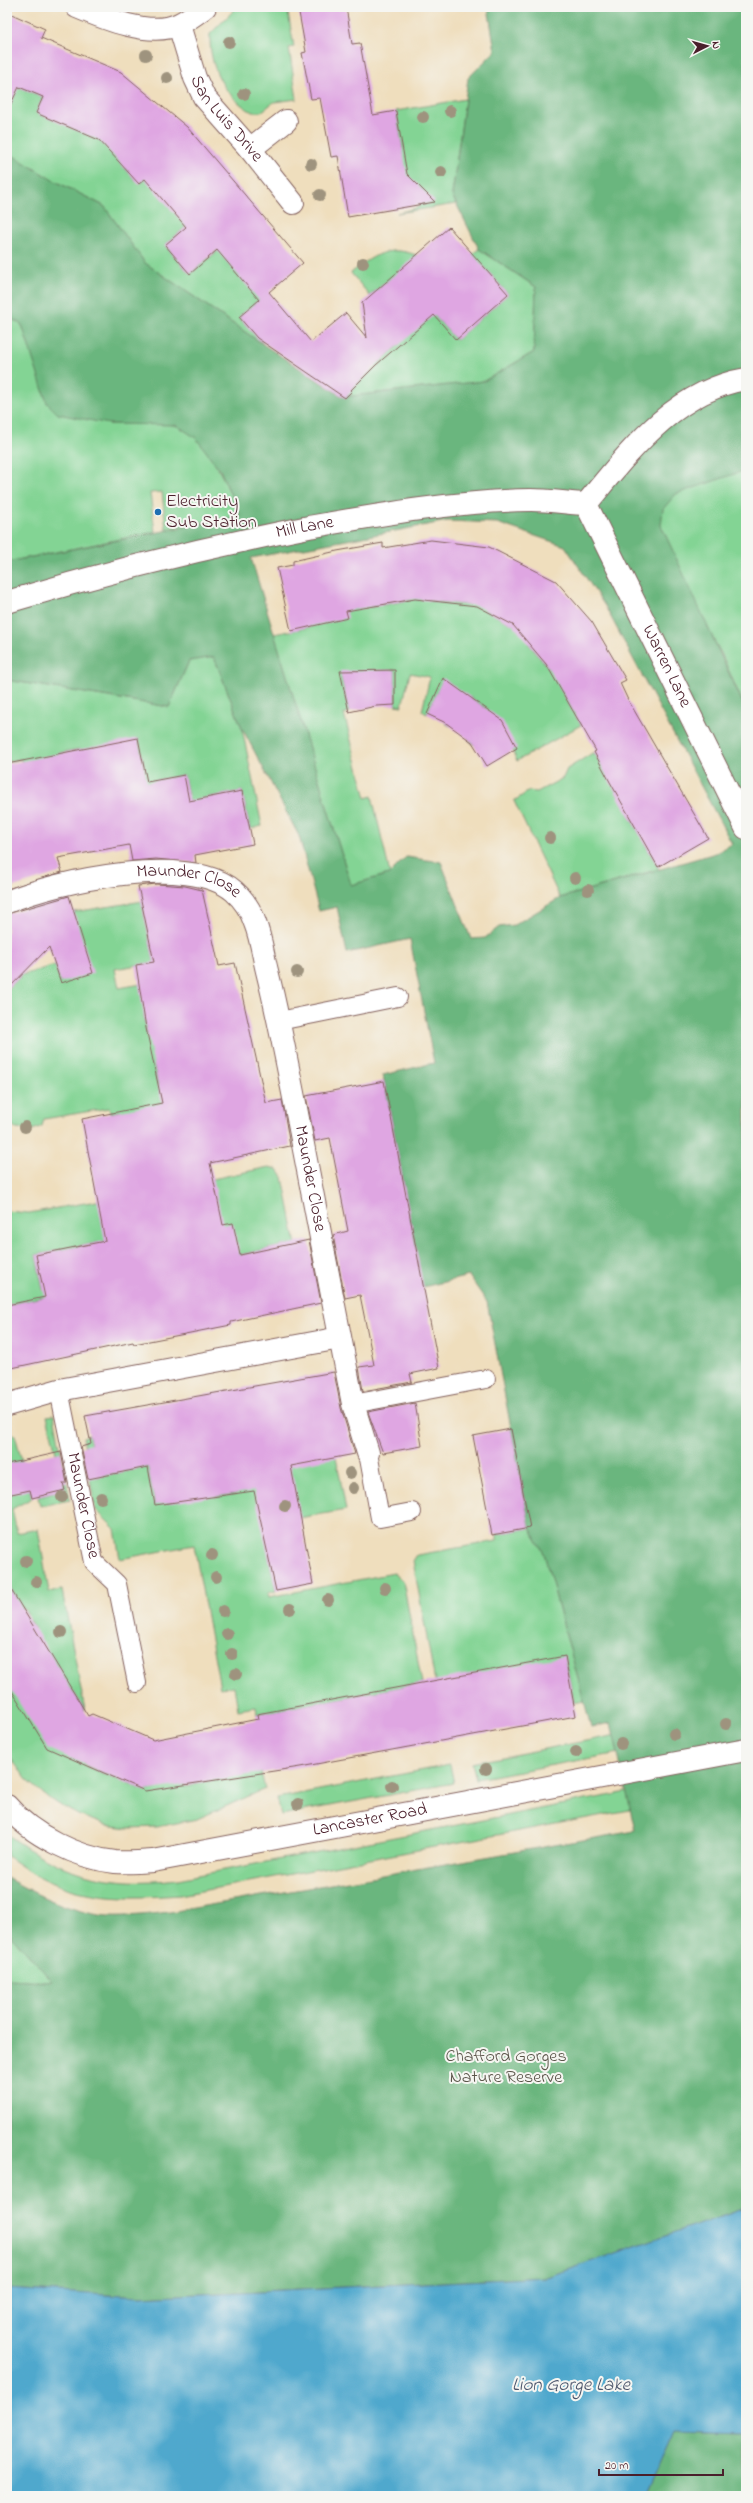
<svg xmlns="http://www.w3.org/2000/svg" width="753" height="2503" font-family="'Indie Flower',sans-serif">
<rect width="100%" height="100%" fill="#f6f6f2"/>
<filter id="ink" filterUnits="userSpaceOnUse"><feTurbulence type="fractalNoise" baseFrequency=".025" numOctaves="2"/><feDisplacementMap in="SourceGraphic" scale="8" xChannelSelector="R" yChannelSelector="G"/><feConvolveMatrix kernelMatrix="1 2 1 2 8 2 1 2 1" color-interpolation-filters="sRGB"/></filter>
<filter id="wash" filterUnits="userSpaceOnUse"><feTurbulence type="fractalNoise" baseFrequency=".012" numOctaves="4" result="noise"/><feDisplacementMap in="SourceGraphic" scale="16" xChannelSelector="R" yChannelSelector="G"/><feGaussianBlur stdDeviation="0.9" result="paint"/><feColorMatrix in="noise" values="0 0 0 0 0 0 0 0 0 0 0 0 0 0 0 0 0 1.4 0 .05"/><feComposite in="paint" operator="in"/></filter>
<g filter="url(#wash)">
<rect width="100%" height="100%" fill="#efdebd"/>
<path fill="#83d494" stroke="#667a60" d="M 237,7 L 287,7 L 294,47 L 289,48 L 297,99 L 274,102 L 261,112 L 252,112 C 223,95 209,67 210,34 Z
M 7,82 L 43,97 L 37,113 L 72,128 L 85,96 L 115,157 L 139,184 L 168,160 L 195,219 L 165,245 L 190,274 L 221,248 L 270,291 L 239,317 L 264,345 L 145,263 L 104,206 L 51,179 L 7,152 Z
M 465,99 L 452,195 L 456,204 L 397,213 L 416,208 L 422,204 L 423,190 L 411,182 L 387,152 L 403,149 L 396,111 Z
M 479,249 L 536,287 L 534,352 L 484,381 L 343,397 L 377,366 L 354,339 L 379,363 L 400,344 L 393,334 L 390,279 L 370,296 L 351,273 C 378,251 394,243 427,260 L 412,290 L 456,340 L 508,294 L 472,254 Z
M 7,316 L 22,325 L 25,333 L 109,424 C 123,424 166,422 177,426 C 209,437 227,487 240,516 L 166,529 L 162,492 L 150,493 L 155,532 L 7,562 Z
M 746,457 L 746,710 L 721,653 L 654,534 L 656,491 Z
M 471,580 L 489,595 L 483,609 L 519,628 L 528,643 L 552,672 L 575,683 L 562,691 L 581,725 L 517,761 L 512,750 L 476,747 L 467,738 L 487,709 L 470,697 L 450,726 L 445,723 L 460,691 L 442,682 L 427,714 L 422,711 L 430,677 L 410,673 L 402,706 L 395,705 L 395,670 L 361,672 L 341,676 L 349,712 L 344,714 L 366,798 L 372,796 L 390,874 L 351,885 L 274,634 L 310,627 L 309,620 L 347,612 L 342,591 L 371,607 L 410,600 L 432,585 L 430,601 L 467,605 Z
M 214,657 L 242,728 L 262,826 L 250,829 L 242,791 L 205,798 L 191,810 L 184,775 L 144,783 L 145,774 L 138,738 L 87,783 L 80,749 L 59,753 L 66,787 L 30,804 L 21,759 L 7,762 L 7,680 L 169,707 L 189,661 Z
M 594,752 L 659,869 L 560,898 L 514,801 L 529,791 L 537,792 L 563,778 L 567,769 Z
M 175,896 L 142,904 L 155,964 L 149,963 L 115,969 L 119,988 L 153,982 L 178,1008 L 144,1015 L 147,1035 L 182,1028 L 189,1059 L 154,1066 L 158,1085 L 193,1078 L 203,1181 L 269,1167 L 277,1169 L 283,1177 L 297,1250 L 291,1244 L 240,1255 L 213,1228 L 116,1239 L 36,1255 L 43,1290 L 49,1296 L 7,1305 L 7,1211 L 29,1213 L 136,1194 L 120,1111 L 110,1113 L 109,1108 L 44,1119 L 42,1126 L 33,1130 L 16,1129 L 7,1119 L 7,990 L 22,975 L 55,965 L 61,983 L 74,912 Z
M 328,1413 L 346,1510 L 299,1518 L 269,1558 L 276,1591 L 268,1593 L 269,1597 L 394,1573 L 403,1581 L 422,1683 L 257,1714 L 256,1707 L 238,1710 L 234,1686 L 220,1688 L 194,1545 L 120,1559 L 115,1529 L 95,1509 L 83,1437 L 89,1435 L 97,1477 L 148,1467 L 155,1505 L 211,1481 L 215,1497 L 235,1494 L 290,1466 Z
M 54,1415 L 70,1500 L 40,1506 L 38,1497 L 65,1490 L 47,1416 Z
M 7,1431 L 15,1435 L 32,1498 L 12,1509 L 17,1533 L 38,1529 L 49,1592 L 62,1590 L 85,1710 L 33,1630 L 35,1628 L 23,1607 L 20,1609 L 7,1581 Z
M 530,1528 L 544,1553 L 584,1701 L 574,1703 L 565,1657 L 435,1682 L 413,1561 L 417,1555 L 497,1541 L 497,1534 Z
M 7,1677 L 84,1765 L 145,1791 L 184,1783 L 185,1786 L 260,1768 L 265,1789 L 197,1819 L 156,1827 L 128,1828 L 106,1825 L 78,1815 L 51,1800 L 27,1780 L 7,1753 Z
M 746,1710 L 746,1730 L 476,1779 L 472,1763 Z
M 450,1765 L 454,1783 L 281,1815 L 277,1798 Z
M 746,1769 L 746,1788 L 180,1895 C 111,1900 64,1899 7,1856 L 7,1834 C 61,1875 111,1887 178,1879 Z
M 7,1931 L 53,1982 L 7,1979 Z"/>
<path fill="#6ab67e" stroke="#5a6a54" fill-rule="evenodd" d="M 488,7 L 746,7 L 746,470 L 676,494 L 663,509 L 661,525 L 746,710 L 746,2207 L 547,2277 L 139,2297 L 7,2289 L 7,1979 L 52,1981 L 7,1931 L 7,1878 C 37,1895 73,1913 108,1916 C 129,1917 149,1914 170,1912 L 635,1831 L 611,1723 L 591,1727 L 544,1553 L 530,1528 L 487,1302 L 469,1276 L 423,1287 L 383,1075 L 434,1063 L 410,939 L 347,953 L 337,907 L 319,911 L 299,836 L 242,728 L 214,657 L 189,661 L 169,707 L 7,680 L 7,562 L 240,516 L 220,470 L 196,438 L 176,425 L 109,424 L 58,414 L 47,403 L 22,325 L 7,316 L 7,152 L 51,179 L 104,206 L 145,263 L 264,345 L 343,397 L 484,381 L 534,352 L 536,287 L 479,249 L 452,195 L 468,78 L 495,51 ZM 448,521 L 497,523 L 565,546 L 605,606 L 732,844 L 716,853 L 560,898 L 514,925 L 499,927 L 485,938 L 471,939 L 441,862 L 406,857 L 389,874 L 351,885 L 251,558 Z
M 672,2432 L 746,2434 L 746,2496 L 644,2496 Z"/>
<path fill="#50a8cd" stroke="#4d647c" d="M 746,2207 L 746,2434 L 672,2432 L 644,2496 L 7,2496 L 7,2289 L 139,2297 L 547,2277 Z"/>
<g id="blocks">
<path fill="#dfa6e2" d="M 298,7 L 346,7 L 352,44 L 360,43 L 373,115 L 396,111 L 407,174 L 435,202 L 348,217 L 338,156 L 331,157 L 320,98 L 311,99 L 302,53 L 306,52 Z
M 7,12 L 45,29 L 41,38 L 121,72 L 187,127 L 303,263 L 269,292 L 311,342 L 346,313 L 367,338 L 362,303 L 449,227 L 508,294 L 456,340 L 434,315 L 376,365 L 351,390 L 352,391 L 345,398 L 257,338 L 239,317 L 259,300 L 217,250 L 190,274 L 165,245 L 186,227 L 145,179 L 139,184 L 99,140 L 36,113 L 43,97 L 19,87 L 7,112 Z
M 431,540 L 489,547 L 556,581 L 592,622 L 626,680 L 620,683 L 627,698 L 708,838 L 658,867 L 610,782 L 594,752 L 596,751 L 546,664 L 513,625 L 477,606 L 415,599 L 346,611 L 348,618 L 291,631 L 277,568 L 293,565 L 293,561 L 337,551 L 383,543 L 383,548 Z
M 395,670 L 395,705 L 376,706 L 349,712 L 340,671 Z
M 443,678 L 502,720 L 517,748 L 487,766 L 472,742 L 446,723 L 427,714 Z
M 138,738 L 147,782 L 184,775 L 189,801 L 242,791 L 253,844 L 195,855 L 196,863 L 156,859 L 132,861 L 129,845 L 58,858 L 62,872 L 7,889 L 7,764 Z
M 156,884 L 185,886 L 202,890 L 219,966 L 235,963 L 266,1103 L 282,1100 L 283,1105 L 290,1146 L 210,1163 L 223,1225 L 233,1223 L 240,1255 L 309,1240 L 321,1303 L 231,1322 L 231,1325 L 134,1344 L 133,1342 L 7,1369 L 7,1305 L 45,1297 L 36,1255 L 105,1241 L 82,1119 L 162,1103 L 146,1028 L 136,965 L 154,962 L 138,886 Z
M 69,896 L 93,973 L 61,983 L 49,947 L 7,990 L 7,914 Z
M 384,1081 L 439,1368 L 410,1374 L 412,1382 L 363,1391 L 359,1367 L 374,1365 L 360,1295 L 345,1298 L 333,1235 L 348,1231 L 330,1138 L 315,1141 L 306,1096 Z
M 334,1372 L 341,1408 L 355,1454 L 291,1466 L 313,1584 L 276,1591 L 254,1491 L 155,1505 L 148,1467 L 88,1479 L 81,1447 L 91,1444 L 85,1416 Z
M 415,1403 L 422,1446 L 383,1453 L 368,1412 Z
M 511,1429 L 530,1528 L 492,1535 L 473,1436 Z
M 61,1452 L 67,1483 L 63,1483 L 65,1490 L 32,1498 L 30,1490 L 7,1495 L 7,1464 Z
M 7,1583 L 88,1716 L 92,1714 L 153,1740 L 258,1719 L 257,1714 L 565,1656 L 576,1716 L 300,1767 L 145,1791 L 47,1748 L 7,1683 Z"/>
</g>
</g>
<g filter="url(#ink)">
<use href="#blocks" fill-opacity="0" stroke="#84625e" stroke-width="1"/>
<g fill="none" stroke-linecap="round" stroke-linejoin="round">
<defs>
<g id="service">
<path d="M 279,1021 L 398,997"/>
<path id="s1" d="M 59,1390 L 94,1562 L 117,1584 L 137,1683"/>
<path d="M 353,1404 L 486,1379"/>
<path d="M 368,1453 L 380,1518 L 412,1512"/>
</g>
<g id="minor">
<path d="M 77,7 C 103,18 151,38 179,24 C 188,20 197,13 205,7"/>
<path id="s2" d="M 179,25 L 195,78 L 204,97 L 250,149 L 293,203"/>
<path d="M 250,149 L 286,121"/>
<path id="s3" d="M 7,602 C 107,572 207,547 309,527 C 383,514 456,501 531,500 C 549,500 568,503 586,504"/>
<path id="s4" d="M 7,902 C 57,881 189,852 234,891 C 243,899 251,911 255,923 C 261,938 263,955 267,971 C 278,1015 286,1058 295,1103 C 314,1203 334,1304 353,1404 L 368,1453"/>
<path d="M 7,1405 L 59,1390 L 340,1338"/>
</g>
<g id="tertiary">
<path id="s5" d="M 746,379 C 674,391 630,451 586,504 L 746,828"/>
<path id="s6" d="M 7,1806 C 31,1835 78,1858 115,1862 C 127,1863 141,1862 153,1861 L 746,1750"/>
</g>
</defs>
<use href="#service" stroke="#84625e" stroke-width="20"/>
<use href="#minor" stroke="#84625e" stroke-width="24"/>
<use href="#tertiary" stroke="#84625e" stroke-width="24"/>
<use href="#service" stroke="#fff" stroke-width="18"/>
<use href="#minor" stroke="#fff" stroke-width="22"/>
<use href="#tertiary" stroke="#fff" stroke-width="22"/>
</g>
<g fill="#9e937e">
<circle cx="229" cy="42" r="6"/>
<circle cx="146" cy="55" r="6"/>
<circle cx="167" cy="78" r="6"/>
<circle cx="244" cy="94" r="6"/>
<circle cx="450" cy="111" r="6"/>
<circle cx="423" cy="117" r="6"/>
<circle cx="311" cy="164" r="6"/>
<circle cx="441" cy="172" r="6"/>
<circle cx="320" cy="195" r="6"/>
<circle cx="363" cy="263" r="6"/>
<circle cx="550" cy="838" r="6"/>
<circle cx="575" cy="878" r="6"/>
<circle cx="588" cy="890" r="6"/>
<circle cx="297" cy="972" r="6"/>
<circle cx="25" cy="1127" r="6"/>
<circle cx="350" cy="1473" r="6"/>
<circle cx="353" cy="1488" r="6"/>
<circle cx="62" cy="1497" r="6"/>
<circle cx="101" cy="1498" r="6"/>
<circle cx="285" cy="1506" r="6"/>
<circle cx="212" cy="1555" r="6"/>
<circle cx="26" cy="1561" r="6"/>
<circle cx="216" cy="1577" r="6"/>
<circle cx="36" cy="1582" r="6"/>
<circle cx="385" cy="1588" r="6"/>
<circle cx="328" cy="1600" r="6"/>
<circle cx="290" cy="1609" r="6"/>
<circle cx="223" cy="1611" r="6"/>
<circle cx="61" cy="1632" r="6"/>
<circle cx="227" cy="1634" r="6"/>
<circle cx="232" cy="1654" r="6"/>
<circle cx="236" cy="1674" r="6"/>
<circle cx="726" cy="1724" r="6"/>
<circle cx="674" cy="1734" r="6"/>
<circle cx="621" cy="1744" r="6"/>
<circle cx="576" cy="1752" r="6"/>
<circle cx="486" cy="1769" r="6"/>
<circle cx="392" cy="1786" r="6"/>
<circle cx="298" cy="1804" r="6"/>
</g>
</g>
<circle fill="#1f6fb2" stroke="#f6f6f2" stroke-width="1.5" cx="158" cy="512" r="4"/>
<g text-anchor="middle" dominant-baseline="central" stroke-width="4" stroke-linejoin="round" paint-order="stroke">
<g font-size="18" fill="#4a1f2b" stroke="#f6f6f2">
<text stroke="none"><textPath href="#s2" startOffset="107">San Luis Drive</textPath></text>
<text stroke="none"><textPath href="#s3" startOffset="307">Mill Lane</textPath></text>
<text stroke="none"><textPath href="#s5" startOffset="389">Warren Lane</textPath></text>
<text stroke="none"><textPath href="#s4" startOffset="187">Maunder Close</textPath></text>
<text stroke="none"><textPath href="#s4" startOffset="535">Maunder Close</textPath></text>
<text stroke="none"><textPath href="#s1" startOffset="118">Maunder Close</textPath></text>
<text stroke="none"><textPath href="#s6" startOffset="383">Lancaster Road</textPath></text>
</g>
<g font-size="18" fill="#4a1f2b" stroke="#f6f6f2" text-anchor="start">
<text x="166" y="502">Electricity<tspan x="166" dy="21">Sub Station</tspan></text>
</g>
<g font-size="18" fill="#5b554a" stroke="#f6f6f2">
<text x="506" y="2057">Chafford Gorges<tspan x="506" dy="21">Nature Reserve</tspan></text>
</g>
<g font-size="19" font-style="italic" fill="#4c566c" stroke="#f6f6f2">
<text x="571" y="2385">Lion Gorge Lake</text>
</g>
</g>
<rect width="753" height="2503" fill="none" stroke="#f6f6f2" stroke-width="24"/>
<g transform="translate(707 46) rotate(84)" stroke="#f6f6f2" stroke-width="3" paint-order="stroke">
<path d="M0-3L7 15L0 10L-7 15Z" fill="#4a1f2b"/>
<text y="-6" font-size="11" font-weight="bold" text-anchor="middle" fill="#4a1f2b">N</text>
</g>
<path d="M599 2469v6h124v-6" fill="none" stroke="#4a1f2b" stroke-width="2"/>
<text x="605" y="2469" font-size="12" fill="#4a1f2b" stroke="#f6f6f2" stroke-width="3" paint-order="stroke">20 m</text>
</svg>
